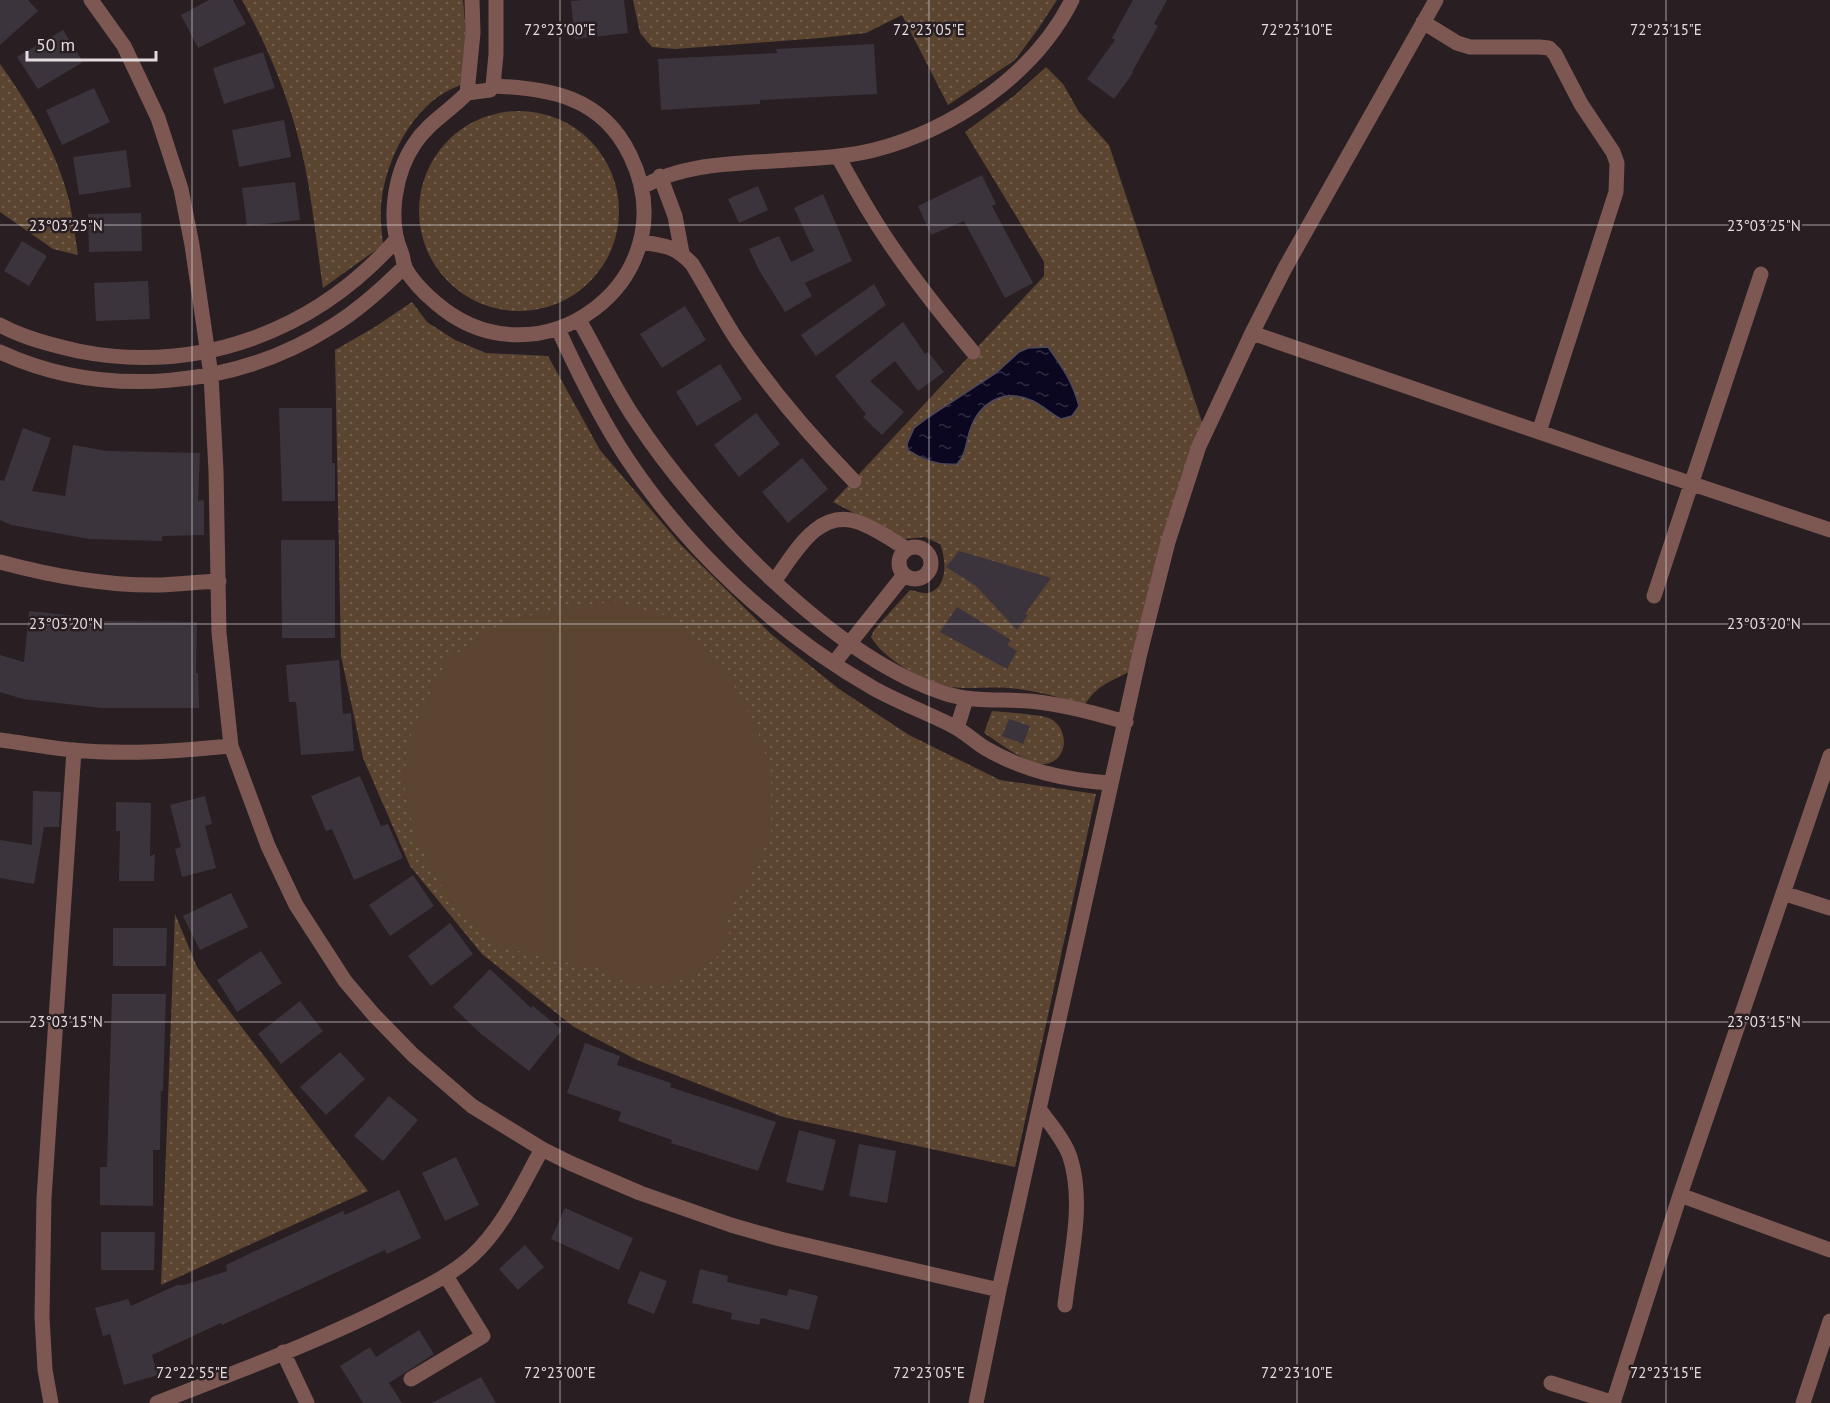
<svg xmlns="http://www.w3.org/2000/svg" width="1830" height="1403" font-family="'PT Sans',sans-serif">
<defs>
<pattern id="grass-dots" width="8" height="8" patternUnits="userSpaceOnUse" patternTransform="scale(1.5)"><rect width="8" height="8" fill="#5b4531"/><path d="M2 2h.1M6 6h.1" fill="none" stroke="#725f4e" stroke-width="1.8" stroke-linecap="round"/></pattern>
<pattern id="water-ripples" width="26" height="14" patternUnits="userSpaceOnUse" patternTransform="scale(1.5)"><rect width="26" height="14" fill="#0c0720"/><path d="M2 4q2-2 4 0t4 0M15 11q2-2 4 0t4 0" fill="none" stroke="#2f2b40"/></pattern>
</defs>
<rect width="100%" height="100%" fill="#291f22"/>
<path fill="url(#grass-dots)" d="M 242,0 L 463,0 L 470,81 C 461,85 452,88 444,93 C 408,114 383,167 381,208 C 380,220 382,233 383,245 L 323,288 C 317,248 313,206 305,166 C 293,108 271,52 242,0 Z
M 633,0 L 1057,0 L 1038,29 L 1015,60 L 948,105 L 902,15 L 866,33 L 820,38 L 675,49 L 652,47 L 640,33 Z
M 0,64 C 30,106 56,150 69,200 C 73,218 75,237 78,255 L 53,249 L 0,212 Z
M 1046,67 L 1063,84 L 1079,112 L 1109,145 L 1204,428 L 1129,672 C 1109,682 1096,686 1084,706 C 1060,697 1034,690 1008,688 C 987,686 963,691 943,685 C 920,680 882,657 871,637 L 874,630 L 910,590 C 916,591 923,594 928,593 C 949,588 946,558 940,544 L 925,537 L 904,539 L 833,502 L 1044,276 L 1044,262 L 965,132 L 1015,95 Z
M419 211a100 100 0 1 1 200 0a100 100 0 1 1-200 0Z
M 412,302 L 427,322 L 455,340 L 486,353 L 548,356 L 600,450 L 681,545 L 771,634 L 839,689 L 909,735 L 1000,780 L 1096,794 L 1015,1167 L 783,1117 L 637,1060 L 574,1027 L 482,954 L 410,866 L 363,758 L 341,656 L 335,350 L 375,327 Z
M 992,711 C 1004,712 1044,715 1051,719 C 1070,730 1068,761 1045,764 C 1030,767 997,741 984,733 Z
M 175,914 L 197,967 L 220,999 L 368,1191 L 161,1285 Z"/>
<path fill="#5b4531" d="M 614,602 L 668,616 L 722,664 L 756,726 L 771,772 L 771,834 L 744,888 L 731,907 L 726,922 L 731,941 L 716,958 L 695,975 L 667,984 L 641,987 L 620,980 L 595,967 L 551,960 L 500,946 L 464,919 L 439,883 L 415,837 L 403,780 L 412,730 L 447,660 L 500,624 L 560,607 Z"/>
<path fill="url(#water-ripples)" stroke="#4c4759" stroke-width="1.5" d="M 1048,347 C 1063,368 1072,381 1079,406 L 1072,416 L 1061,419 C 1052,414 1043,406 1033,401 C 1005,388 980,401 970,430 C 966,442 966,455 957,464 C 939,466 923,460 908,450 L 907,444 L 914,428 L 930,416 L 996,373 L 1019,352 L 1028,348 Z"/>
<path fill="#3b343c" d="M 0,0 L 28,0 L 38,11 L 0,45 Z
M 209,0 L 233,0 L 246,24 L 198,48 L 181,15 Z
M 582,0 L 624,0 L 628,33 L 575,39 L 571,1 Z
M 1133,0 L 1167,0 L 1154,24 L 1158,26 L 1132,72 L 1133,73 L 1114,99 L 1087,79 L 1115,40 L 1112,38 Z
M 63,30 L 83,62 L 38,89 L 17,57 Z
M 874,44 L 877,94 L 760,100 L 760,104 L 661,110 L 658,59 L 777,53 L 776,49 Z
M 263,52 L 275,88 L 224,104 L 213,68 Z
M 94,88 L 110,122 L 62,145 L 46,110 Z
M 284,120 L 291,157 L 239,167 L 232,130 Z
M 126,150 L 131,187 L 79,195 L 73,157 Z
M 982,175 L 996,204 L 992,206 L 1033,283 L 1005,298 L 964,221 L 931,235 L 918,206 Z
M 295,182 L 300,220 L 247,226 L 242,188 Z
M 758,186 L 768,210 L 739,223 L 728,199 Z
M 823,194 L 852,261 L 805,283 L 812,296 L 785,312 L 759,270 L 749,249 L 779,236 L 791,262 L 814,251 L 794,208 Z
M 141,213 L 142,251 L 89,252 L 88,214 Z
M 22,241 L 47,256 L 29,286 L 4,271 Z
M 148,281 L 150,319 L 96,321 L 94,283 Z
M 874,284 L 886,305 L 816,356 L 801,335 Z
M 685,306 L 706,340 L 662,368 L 640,334 Z
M 903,322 L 925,354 L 928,352 L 944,372 L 918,391 L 895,361 L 870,381 L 904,412 L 882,435 L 863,417 L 866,414 L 835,376 Z
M 720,364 L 742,399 L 697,426 L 676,392 Z
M 279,408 L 332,408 L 332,463 L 335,463 L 335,501 L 282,501 Z
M 756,413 L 780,444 L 739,477 L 714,445 Z
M 23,428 L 51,438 L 32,491 L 65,496 L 73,445 L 107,451 L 200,453 L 198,501 L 204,500 L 204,535 L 162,536 L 162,541 L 89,539 L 11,525 L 0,520 L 0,480 L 4,481 Z
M 802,458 L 828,489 L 788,523 L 762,492 Z
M 281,540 L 335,540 L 335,638 L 282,638 Z
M 959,551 L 1051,578 L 1025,614 L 1028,615 L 1017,630 L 976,586 L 946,567 Z
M 957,607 L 1011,640 L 1007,645 L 1017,651 L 1007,669 L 940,632 Z
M 29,611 L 104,619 L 104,621 L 197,622 L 196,673 L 198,673 L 199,708 L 102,708 L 23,699 L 0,692 L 0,655 L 24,662 Z
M 339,660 L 343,714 L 351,713 L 354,751 L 301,755 L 296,702 L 289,702 L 286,665 Z
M 1009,719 L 1030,726 L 1023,744 L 1002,736 Z
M 360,776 L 381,826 L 388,824 L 403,858 L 354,880 L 332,829 L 326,831 L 311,796 Z
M 33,791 L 61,792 L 59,827 L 44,827 L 34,884 L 0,878 L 0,840 L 32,845 Z
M 205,796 L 212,824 L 205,826 L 216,868 L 182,877 L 175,849 L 181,847 L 170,805 Z
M 116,802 L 151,803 L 150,856 L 155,854 L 154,881 L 119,881 L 120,831 L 116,831 Z
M 413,875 L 434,906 L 390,936 L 369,905 Z
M 231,893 L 248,927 L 200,950 L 183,916 Z
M 450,923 L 473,954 L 431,986 L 408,956 Z
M 113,928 L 167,928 L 166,966 L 113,966 Z
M 261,951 L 282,983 L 237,1012 L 217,980 Z
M 490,969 L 531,1008 L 533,1006 L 562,1030 L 529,1071 L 481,1034 L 453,1007 Z
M 112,994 L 166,994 L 163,1091 L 161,1091 L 160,1150 L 153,1150 L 153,1206 L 100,1205 L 100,1167 L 107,1167 Z
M 300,1001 L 323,1031 L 281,1064 L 258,1034 Z
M 585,1043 L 620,1056 L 617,1065 L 671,1083 L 670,1087 L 776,1122 L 758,1171 L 671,1143 L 672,1140 L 618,1121 L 621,1112 L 567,1093 Z
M 340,1052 L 365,1079 L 326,1115 L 300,1087 Z
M 389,1096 L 418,1120 L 383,1161 L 354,1136 Z
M 799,1130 L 836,1140 L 823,1191 L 786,1182 Z
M 859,1144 L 896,1151 L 887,1203 L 849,1196 Z
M 456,1157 L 479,1205 L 445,1221 L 422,1173 Z
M 399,1190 L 421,1238 L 387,1254 L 385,1250 L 222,1325 L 221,1323 L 152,1355 L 158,1375 L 124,1385 L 110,1334 L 103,1336 L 95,1308 L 128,1299 L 131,1306 L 177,1285 L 184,1285 L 227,1271 L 226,1265 L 253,1252 L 343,1211 L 345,1215 Z
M 565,1208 L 633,1238 L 619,1270 L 551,1239 Z
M 101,1232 L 155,1232 L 154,1270 L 101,1270 Z
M 525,1245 L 544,1267 L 518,1290 L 499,1269 Z
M 700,1269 L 728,1276 L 727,1282 L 787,1296 L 789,1289 L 818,1296 L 809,1330 L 761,1318 L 759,1325 L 731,1319 L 732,1313 L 692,1303 Z
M 640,1271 L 667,1281 L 654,1314 L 627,1303 Z
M 419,1330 L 434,1354 L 389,1383 L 402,1403 L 363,1403 L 340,1366 L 370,1347 L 376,1357 Z
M 481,1377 L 496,1403 L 432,1403 Z"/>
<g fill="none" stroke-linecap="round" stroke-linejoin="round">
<path stroke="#7d5853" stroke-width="15" d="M 91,0 L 124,46 L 158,118 L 181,189 L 192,245 L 211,375 L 216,471 L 219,633 L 231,746 L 268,846 L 296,905 L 345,981 L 374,1015 L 413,1055 L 472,1106 L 542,1149 L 570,1163 L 640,1193 L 731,1225 L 780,1239 L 999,1290
M 1423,22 L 1457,43 L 1470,47 L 1539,47 L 1549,48 L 1555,54 L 1581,104 L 1613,152 L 1617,163 L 1616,192 L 1539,432
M 493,86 L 496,54 L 496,0
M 467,93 L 490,90 L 493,86 C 550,88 602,97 630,155 C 691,279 539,392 436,303 C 425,294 409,278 404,265 C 403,260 403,256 401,252 C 387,219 395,172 415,143 C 429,122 450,111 467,93 L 473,33 L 472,0
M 838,157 C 849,176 860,197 872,216 C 901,264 937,309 973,352
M 660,176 L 675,216 L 682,253
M 642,187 C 686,162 739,164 788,160 C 817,158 846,157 874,150 C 953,130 1035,74 1072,0
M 640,242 C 664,245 675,246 692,264 C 708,290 722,318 739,343 C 774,394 811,437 854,481
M 579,320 C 598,353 614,388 635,419 C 699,517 834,659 947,694 C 973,702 1002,699 1029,701 C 1062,704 1094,713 1126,722
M 0,325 C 24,338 52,345 78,351 C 199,375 315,331 396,240
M 558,329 C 578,373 599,416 626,457 C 688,551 776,632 873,688 C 900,703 928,713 955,727 C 966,733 975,742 985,748 C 1024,771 1065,780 1110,783
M 1252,333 L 1603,454 L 1830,530
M 0,352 C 104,400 235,388 331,327 C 359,310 382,289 405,266
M899 563a16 16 0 1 1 32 0a16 16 0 1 1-32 0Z
M 0,562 C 52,576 106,586 160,585 C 179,584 200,582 219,581
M 775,580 C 795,553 818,508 858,522 C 875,528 892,540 907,549
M 1654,596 L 1761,274
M 834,663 L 904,575
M 957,728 L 966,699
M 0,740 C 24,743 49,748 73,750 C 126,755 178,751 231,746
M 1783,893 L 1830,908
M 1040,1110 C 1050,1124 1064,1140 1070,1157 C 1085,1204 1070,1258 1065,1305
M 1680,1195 L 1830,1250
M 283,1352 L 307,1403
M 411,1379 L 483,1336 L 446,1276
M 1551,1383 L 1614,1403
M 51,1403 L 45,1370 L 42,1317 L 44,1198 L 74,750
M 157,1403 C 238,1371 321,1341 398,1301 C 423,1288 450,1276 472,1256 C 503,1228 522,1185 542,1149
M 976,1403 L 999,1290 L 1140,653 L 1168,542 L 1199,446 L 1252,333 L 1285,268 L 1436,0
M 1613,1403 L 1680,1195 L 1830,756
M 1803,1403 L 1830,1321"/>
</g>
<path fill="none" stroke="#e3dbde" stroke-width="1.5" stroke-opacity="0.45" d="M 192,0 L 192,1403M 560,0 L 560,1403M 929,0 L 929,1403M 1297,0 L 1297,1403M 1666,0 L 1666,1403M 0,225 L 1830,225M 0,624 L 1830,624M 0,1022 L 1830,1022"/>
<g font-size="15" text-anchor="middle" fill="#e3dbde" stroke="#291f22" stroke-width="5" stroke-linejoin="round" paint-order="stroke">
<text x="560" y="35">72°23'00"E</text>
<text x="929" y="35">72°23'05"E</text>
<text x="1297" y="35">72°23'10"E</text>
<text x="1666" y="35">72°23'15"E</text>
<text x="66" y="231">23°03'25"N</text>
<text x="1764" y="231">23°03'25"N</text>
<text x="66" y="629">23°03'20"N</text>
<text x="1764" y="629">23°03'20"N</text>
<text x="66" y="1027">23°03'15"N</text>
<text x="1764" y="1027">23°03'15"N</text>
<text x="192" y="1378">72°22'55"E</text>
<text x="560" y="1378">72°23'00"E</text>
<text x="929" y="1378">72°23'05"E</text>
<text x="1297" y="1378">72°23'10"E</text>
<text x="1666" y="1378">72°23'15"E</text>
</g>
<path d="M27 51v9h129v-9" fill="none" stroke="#e3dbde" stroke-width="3"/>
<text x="36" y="51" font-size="18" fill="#e3dbde" stroke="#291f22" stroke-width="4.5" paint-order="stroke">50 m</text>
</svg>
